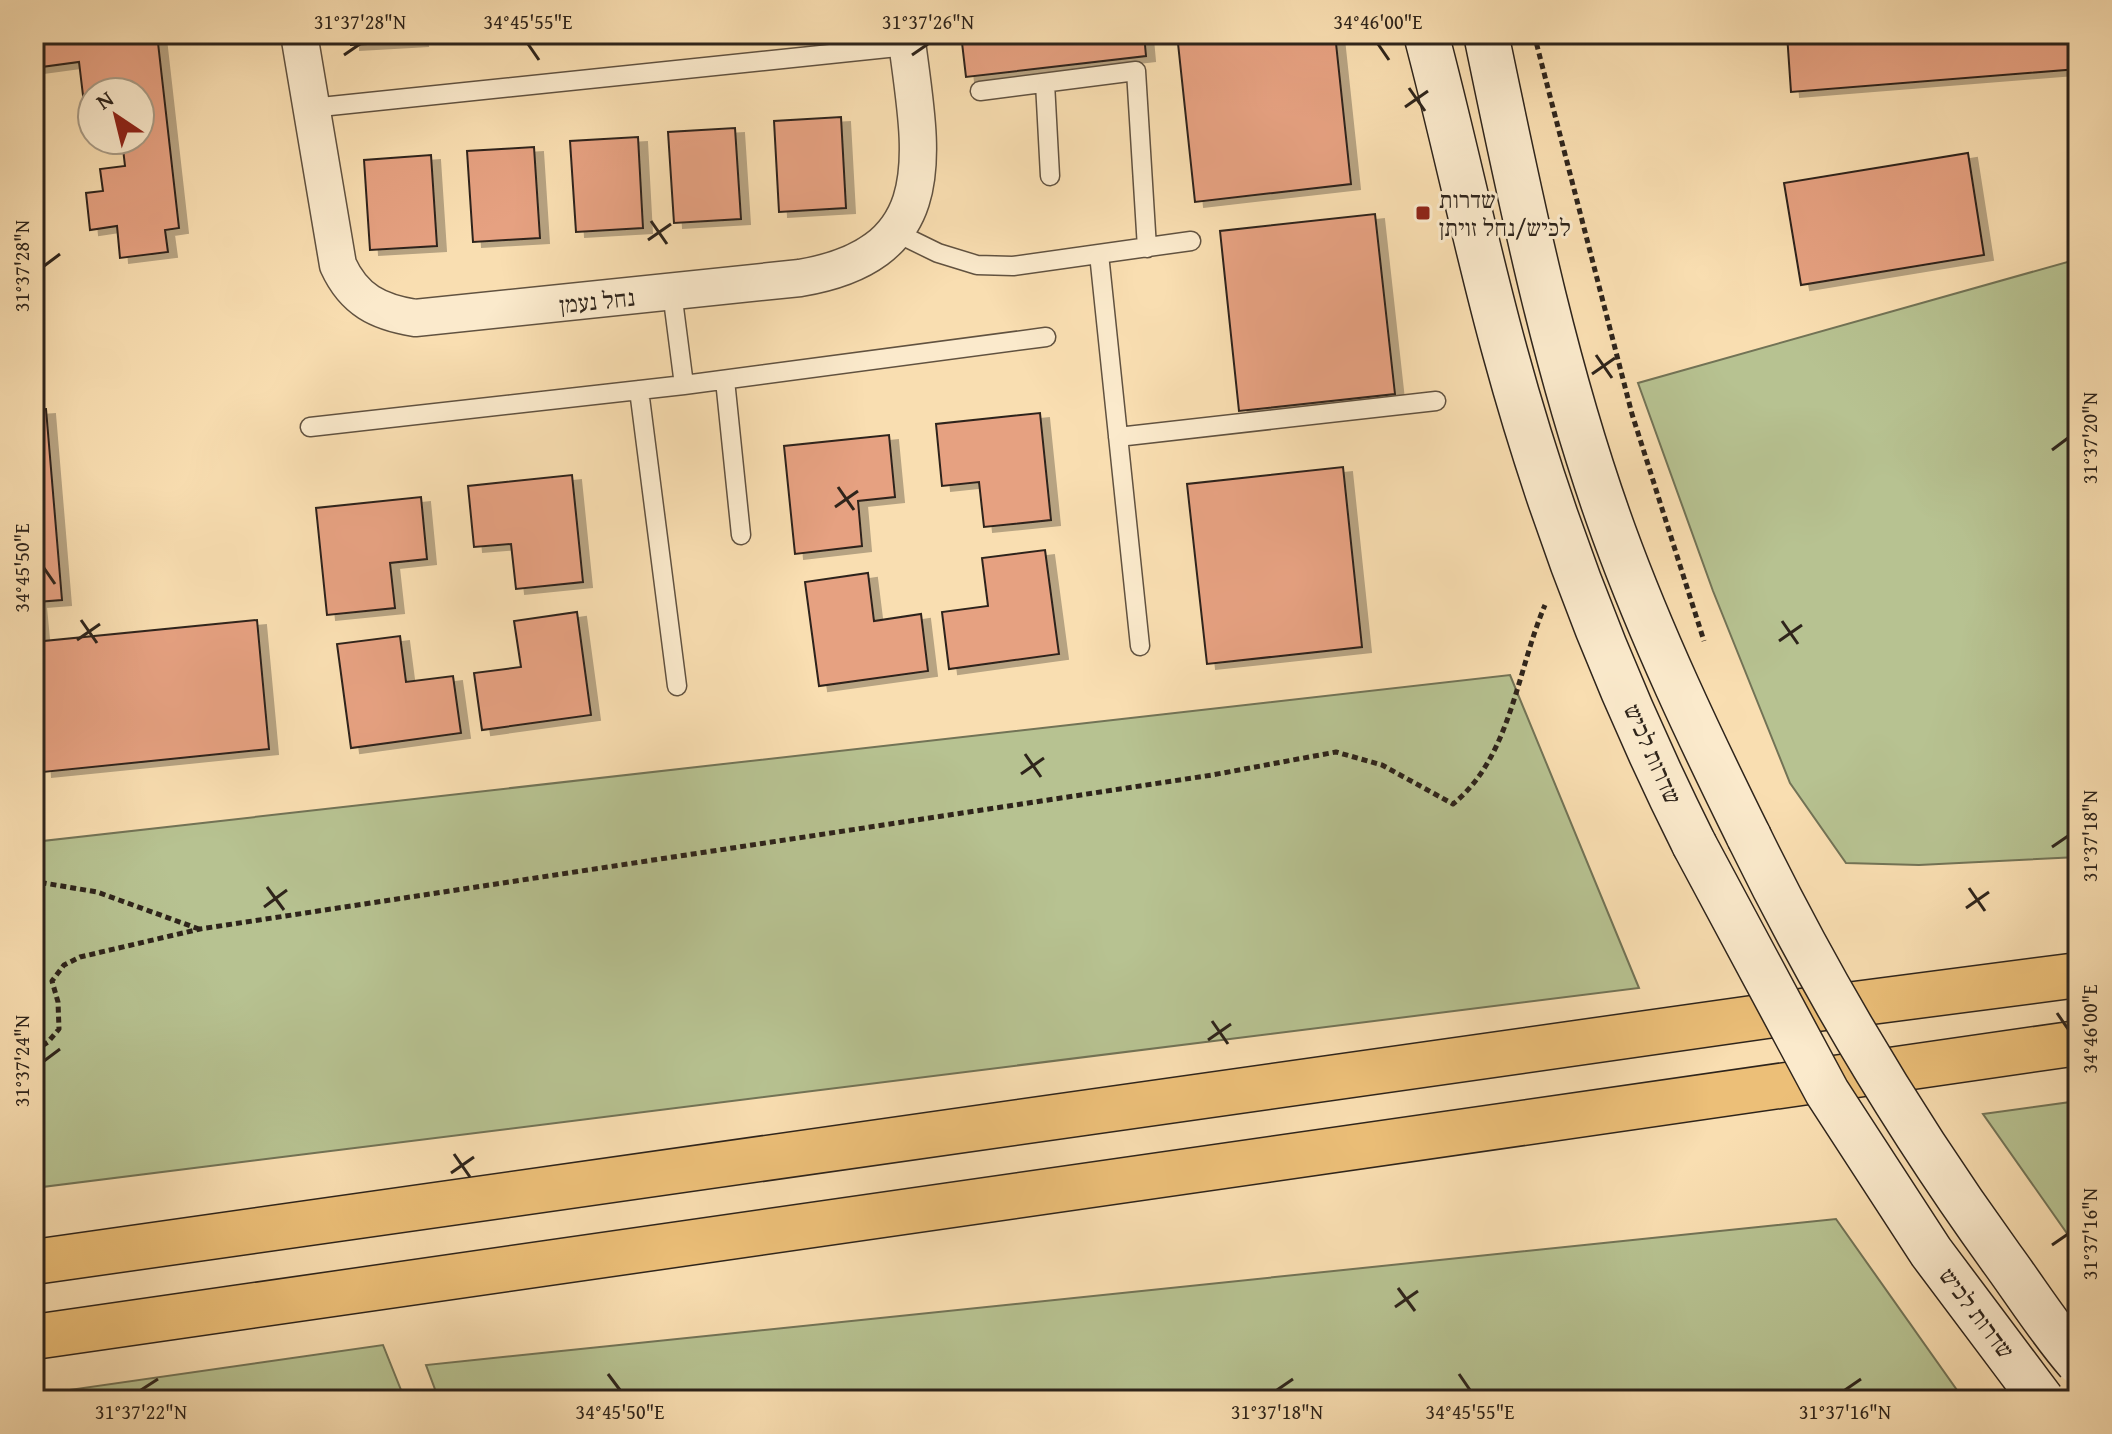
<svg xmlns="http://www.w3.org/2000/svg" width="2112" height="1434" font-family="'Gentium Book Plus','Frank Ruhl Libre',serif">
<defs>
<filter id="shadow"><feDropShadow dx="9" dy="5" stdDeviation="0" flood-color="#0004"/></filter>
</defs>
<rect width="100%" height="100%" fill="#f9deb1"/>
<filter id="stains"><feTurbulence type="fractalNoise" baseFrequency=".0025" numOctaves="4"/><feColorMatrix values="0 0 0 0 .2 0 0 0 0 .09 0 0 0 0 .02 0 0 0 .5 -.17"/></filter>
<radialGradient id="worn" r=".72"><stop offset=".6" stop-color="#630" stop-opacity="0"/><stop offset="1" stop-color="#630" stop-opacity=".3"/></radialGradient>
<path fill="#b7c291" stroke="#727356" stroke-width="2" d="M 2078,259 L 2078,857 L 1919,865 L 1846,863 L 1790,783 L 1713,591 L 1638,383 Z
M 1510,675 L 1639,988 L 34,1188 L 34,842 Z
M 2078,1101 L 2078,1249 L 1983,1114 Z
M 1836,1219 L 1964,1400 L 439,1400 L 426,1365 Z
M 383,1345 L 405,1400 L 34,1400 L 34,1395 Z"/>
<g fill="none" stroke-linecap="round" stroke-linejoin="round">
<path stroke="#717f73" stroke-width="11" d="M 2059,1400 L 2078,1394"/>
</g>
<path fill="#e6a181" stroke="#2e241b" stroke-width="2" filter="url(#shadow)" d="M 34,34 L 157,34 L 179,228 L 165,230 L 168,252 L 120,258 L 117,226 L 90,230 L 86,193 L 103,191 L 100,169 L 125,166 L 122,140 L 140,140 L 140,92 L 92,92 L 92,111 L 85,112 L 79,62 L 34,68 Z
M 351,34 L 418,34 L 419,41 L 351,45 Z
M 961,34 L 1144,34 L 1146,56 L 966,77 Z
M 1177,34 L 1335,34 L 1351,184 L 1195,202 Z
M 1787,34 L 2078,34 L 2078,69 L 1791,92 Z
M 841,117 L 846,208 L 779,212 L 774,121 Z
M 735,128 L 741,219 L 674,223 L 668,132 Z
M 638,137 L 643,228 L 576,232 L 570,141 Z
M 534,147 L 540,238 L 473,242 L 467,151 Z
M 1968,153 L 1984,255 L 1801,285 L 1784,183 Z
M 431,155 L 437,246 L 370,250 L 364,160 Z
M 1375,214 L 1395,394 L 1239,411 L 1220,231 Z
M 46,409 L 62,600 L 37,602 L 40,634 L 34,634 L 34,410 Z
M 1040,413 L 1051,520 L 984,527 L 979,482 L 942,486 L 936,424 Z
M 889,435 L 895,497 L 858,501 L 862,546 L 795,554 L 784,446 Z
M 1343,467 L 1362,647 L 1207,664 L 1187,484 Z
M 572,475 L 583,582 L 516,589 L 511,544 L 474,547 L 468,486 Z
M 421,497 L 427,559 L 390,563 L 395,608 L 327,615 L 316,508 Z
M 1045,550 L 1059,654 L 949,669 L 942,612 L 988,606 L 982,558 Z
M 868,573 L 874,621 L 921,614 L 928,671 L 819,686 L 805,582 Z
M 577,612 L 591,715 L 482,730 L 474,673 L 521,667 L 514,621 Z
M 257,620 L 269,749 L 43,772 L 34,642 Z
M 400,636 L 406,682 L 453,676 L 461,733 L 351,748 L 337,644 Z"/>
<g fill="none" stroke-linecap="round" stroke-linejoin="round">
<defs>
<path id="lane" d="M 1045,83 L 1050,176
M 980,91 L 1136,71 L 1147,248
M 311,108 L 907,46
M 895,232 L 938,253 L 977,265 L 1013,266 L 1191,241
M 1099,254 L 1140,646
M 672,292 L 684,385
M 725,380 L 741,535
M 639,390 L 677,686
M 310,427 L 684,385 L 1046,337
M 1118,437 L 1436,401"/>
<path id="street" d="M 299,34 L 338,265 C 354,300 378,312 415,318 L 800,278 C 949,253 920,148 906,34"/>
<path id="secondary" d="M 1426,34 C 1454,139 1476,247 1505,352 C 1551,521 1616,688 1694,844
M 1486,34 C 1521,202 1555,371 1614,533 C 1652,637 1700,738 1749,837"/>
<path id="highway" d="M 34,1262 L 1809,1010 L 2078,975
M 34,1337 L 2078,1043"/>
</defs>
<use href="#lane" stroke="#615240" stroke-width="21"/>
<use href="#street" stroke="#615240" stroke-width="39"/>
<use href="#secondary" stroke="#2e241b" stroke-width="47"/>
<use href="#highway" stroke="#2e241b" stroke-width="47"/>
<path stroke="#2e241b" stroke-width="5" stroke-dasharray="6 4" stroke-linecap="butt" d="M 1534,34 L 1632,414 L 1704,641
M 34,892 L 44,883 L 97,892 L 199,929
M 34,1051 L 48,1042 L 59,1029 L 58,1002 L 52,981 L 64,965 L 80,957 L 200,929 L 1212,775 L 1336,752 L 1382,765 L 1453,804 C 1511,757 1517,670 1545,605"/>
<use href="#lane" stroke="#fbeacc" stroke-width="18"/>
<use href="#street" stroke="#fbeacc" stroke-width="36"/>
<use href="#secondary" stroke="#fbeacc" stroke-width="44"/>
<use href="#highway" stroke="#ecbf78" stroke-width="44"/>
<defs>
<path id="secondary-bridge" d="M 1749,837 C 1822,986 1905,1125 2002,1259 C 2027,1293 2050,1330 2078,1362
M 1694,844 L 1827,1092 L 1931,1252 L 2042,1400"/>
</defs>
<use href="#secondary-bridge" stroke="#2e241b" stroke-width="47" stroke-linecap="butt"/>
<use href="#secondary-bridge" stroke="#fbeacc" stroke-width="44"/>
</g>
<path fill="none" stroke="#2e241b" stroke-width="3" d="M 528,44 L 539,60M 1378,44 L 1389,60M 344,55 L 360,44M 912,55 L 928,44M 1409,88 L 1425,111M 1405,107 L 1428,91M 651,221 L 667,244M 648,240 L 671,224M 44,266 L 60,254M 1596,355 L 1612,378M 1592,374 L 1615,358M 2052,450 L 2068,438M 838,487 L 854,510M 835,507 L 858,491M 44,568 L 55,584M 81,620 L 97,643M 1782,621 L 1798,644M 77,640 L 100,624M 1779,641 L 1802,625M 1025,754 L 1041,777M 1021,774 L 1044,758M 2052,847 L 2068,836M 267,887 L 284,910M 1969,888 L 1985,911M 264,907 L 287,890M 1966,908 L 1989,892M 2057,1013 L 2068,1029M 1212,1021 L 1228,1044M 1208,1040 L 1231,1024M 44,1061 L 60,1049M 454,1154 L 470,1177M 451,1173 L 474,1157M 2052,1245 L 2068,1234M 1398,1288 L 1415,1311M 1395,1307 L 1418,1291M 608,1374 L 620,1390M 1459,1374 L 1470,1390M 141,1390 L 158,1379M 1277,1390 L 1293,1379M 1845,1390 L 1861,1379"/>
<rect fill="#8f2418" stroke="#fbeacc" stroke-width="3" x="1415" y="205" width="16" height="16" rx="4"/>
<g text-anchor="middle" dominant-baseline="central" stroke-width="6" stroke-linejoin="round" paint-order="stroke">
<g font-size="24" fill="#2e241b" stroke="#fbeacc" text-anchor="start">
<text x="1439" y="199">שדרות<tspan x="1439" dy="28">לכיש/נחל זויתן</tspan></text>
</g>
<g font-size="24" fill="#2e241b" stroke="#fbeacc">
<text transform="translate(597 301) rotate(-6)">נחל נעמן</text>
<text transform="translate(1653 754) rotate(66)">שדרות לכיש</text>
<text transform="translate(1977 1313) rotate(53)">שדרות לכיש</text>
</g>
</g>
<rect width="2112" height="1434" fill="none" stroke="#f9deb1" stroke-width="88"/>
<g transform="translate(116 116) rotate(325)"><circle r="38" fill="#fbeacc" stroke="#a99b85" stroke-width="2"/>
<path d="M0-6L14 30L0 20L-14 30Z" fill="#8f2418"/>
<text y="-12" font-size="22" font-weight="bold" text-anchor="middle" fill="#2e241b">N</text>
</g>
<rect x="44" y="44" width="2024" height="1346" fill="none" stroke="#2e241b" stroke-width="3"/>
<g font-size="20" text-anchor="middle" fill="#2e241b">
<text x="360" y="29">31°37'28"N</text>
<text x="528" y="29">34°45'55"E</text>
<text x="928" y="29">31°37'26"N</text>
<text x="1378" y="29">34°46'00"E</text>
<text transform="translate(22 266) rotate(-90)" y="7">31°37'28"N</text>
<text transform="translate(2090 438) rotate(-90)" y="7">31°37'20"N</text>
<text transform="translate(22 568) rotate(-90)" y="7">34°45'50"E</text>
<text transform="translate(2090 836) rotate(-90)" y="7">31°37'18"N</text>
<text transform="translate(2090 1029) rotate(-90)" y="7">34°46'00"E</text>
<text transform="translate(22 1061) rotate(-90)" y="7">31°37'24"N</text>
<text transform="translate(2090 1234) rotate(-90)" y="7">31°37'16"N</text>
<text x="141" y="1419">31°37'22"N</text>
<text x="620" y="1419">34°45'50"E</text>
<text x="1277" y="1419">31°37'18"N</text>
<text x="1470" y="1419">34°45'55"E</text>
<text x="1845" y="1419">31°37'16"N</text>
</g>
<rect width="100%" height="100%" filter="url(#stains)"/>
<rect width="100%" height="100%" fill="url(#worn)"/>
</svg>
